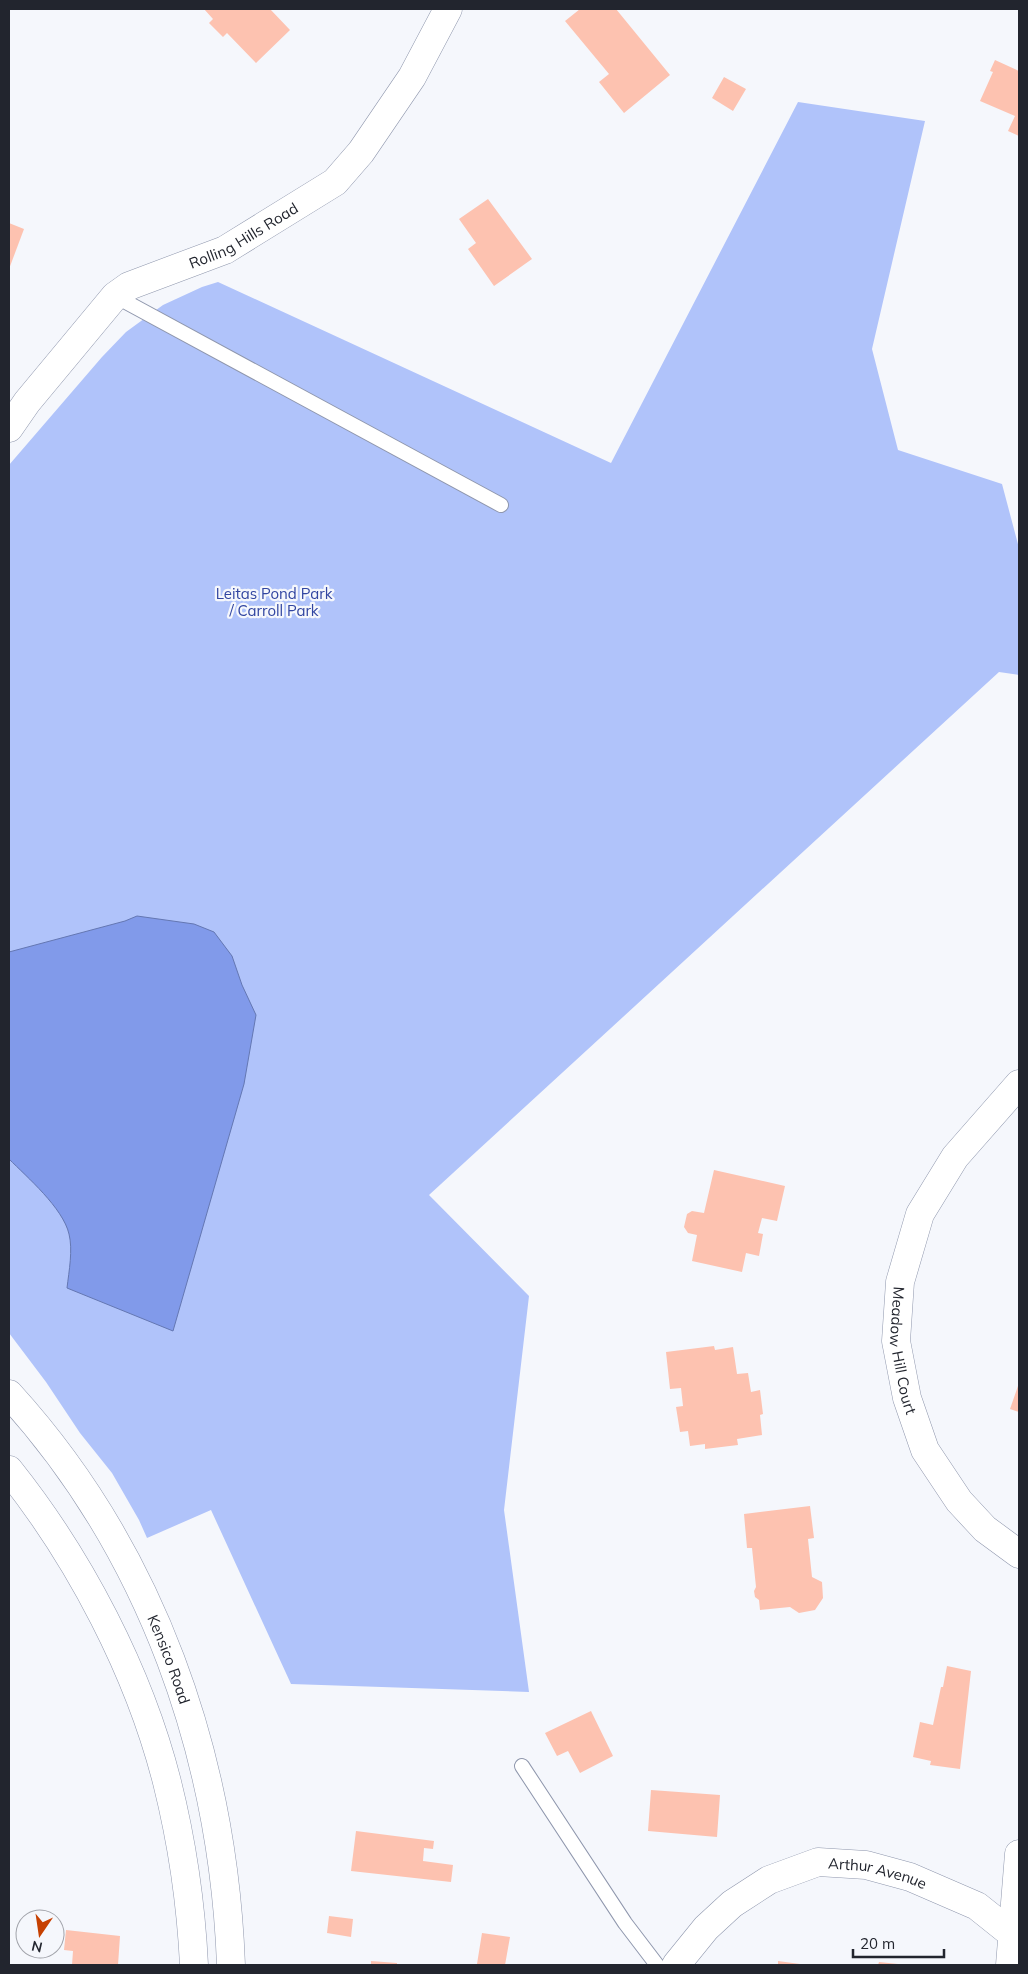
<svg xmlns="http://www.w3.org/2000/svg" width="1028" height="1974" font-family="Mulish,sans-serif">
<rect width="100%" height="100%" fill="#f5f7fc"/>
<path fill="#b0c3fa" d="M 798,102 L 925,121 L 872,349 L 898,450 L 1002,484 L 1019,548 L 1019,675 L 999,672 L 429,1195 L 529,1296 L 504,1510 L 529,1692 L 291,1684 L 211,1510 L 147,1538 L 139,1520 L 112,1473 L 80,1433 L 46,1382 L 9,1333 L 9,465 L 102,357 L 126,332 L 163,305 L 202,287 L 218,282 L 611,463 Z"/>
<path fill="#819aea" stroke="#6477b2" d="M 137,916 L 194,924 L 214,932 L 232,956 L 242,985 L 256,1015 L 244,1084 L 173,1331 L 67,1288 C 69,1271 73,1250 69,1234 C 63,1208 27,1177 9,1159 L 9,952 L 125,921 Z"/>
<path fill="#fdc2b0" d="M 204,9 L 270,9 L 290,30 L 256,63 L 227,33 L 223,37 L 209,23 L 213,19 Z
M 580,9 L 616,9 L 670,75 L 624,113 L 599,82 L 609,74 L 565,21 Z
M 995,60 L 1019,71 L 1019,136 L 1008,131 L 1015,116 L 980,101 L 993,72 L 990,71 Z
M 724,77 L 746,89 L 733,111 L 712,98 Z
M 488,199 L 532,259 L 494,286 L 468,249 L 476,243 L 459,219 Z
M 9,223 L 24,229 L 9,269 Z
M 714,1170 L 785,1186 L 777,1221 L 762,1218 L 758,1233 L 763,1234 L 759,1256 L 746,1253 L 742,1272 L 692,1261 L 697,1235 L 688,1233 L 684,1227 L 687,1214 L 692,1211 L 704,1213 Z
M 714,1346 L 715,1350 L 733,1347 L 737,1374 L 748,1373 L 751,1392 L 760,1390 L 763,1414 L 760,1415 L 762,1435 L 737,1439 L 738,1445 L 705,1449 L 705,1444 L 690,1446 L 688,1431 L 680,1432 L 676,1407 L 683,1406 L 681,1388 L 670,1389 L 666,1352 Z
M 1019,1383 L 1019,1412 L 1010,1409 Z
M 810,1506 L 814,1538 L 808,1539 L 812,1577 L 822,1582 L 823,1598 L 815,1610 L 799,1613 L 790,1607 L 760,1610 L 759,1600 L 755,1597 L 754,1591 L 756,1587 L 752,1548 L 747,1548 L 744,1514 Z
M 947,1666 L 971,1671 L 960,1769 L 930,1765 L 931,1761 L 913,1757 L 920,1722 L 933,1725 L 941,1687 L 943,1687 Z
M 591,1711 L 613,1756 L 580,1773 L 568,1751 L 557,1756 L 545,1733 Z
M 651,1790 L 720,1795 L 717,1837 L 648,1831 Z
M 356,1831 L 434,1841 L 433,1849 L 424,1848 L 423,1861 L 453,1865 L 451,1882 L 351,1871 Z
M 329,1916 L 353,1919 L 351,1937 L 327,1933 Z
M 66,1930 L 120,1936 L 118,1965 L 72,1965 L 73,1951 L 64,1950 Z
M 482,1933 L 510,1937 L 505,1965 L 477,1964 Z
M 371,1961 L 397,1963 L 397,1965 L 371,1965 Z
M 778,1961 L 800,1964 L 800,1965 L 778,1965 Z
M 879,1962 L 898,1964 L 898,1965 L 878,1965 Z"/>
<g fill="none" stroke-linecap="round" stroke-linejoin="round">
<defs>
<path id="lane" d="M 115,296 L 501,505
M 522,1766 L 625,1923 L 657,1965"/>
<g id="street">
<path id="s1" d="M 9,428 L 27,402 L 115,296 L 129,286 L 225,250 L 335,182 L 361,152 L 412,77 L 448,9"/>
<path id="s2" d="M 1019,1084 L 955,1157 L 920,1214 L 900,1282 L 896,1341 L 907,1398 L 925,1450 L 959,1501 L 985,1529 L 1019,1554"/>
<path id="s3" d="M 676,1965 L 706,1928 L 732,1904 L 769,1880 L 818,1862 L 866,1865 L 910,1877 L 977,1906 L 1012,1934"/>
<path d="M 1010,1965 L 1019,1854"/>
</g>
<g id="secondary">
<path id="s4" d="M 9,1394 C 152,1551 223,1755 231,1965"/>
<path d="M 9,1470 C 80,1559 139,1672 167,1782 C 182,1842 191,1904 194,1965"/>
</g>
</defs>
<use href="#lane" stroke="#8f97ad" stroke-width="16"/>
<use href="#street" stroke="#8f97ad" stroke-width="29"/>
<use href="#secondary" stroke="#8f97ad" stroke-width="29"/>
<use href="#lane" stroke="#fff" stroke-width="14"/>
<use href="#street" stroke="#fff" stroke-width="28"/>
<use href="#secondary" stroke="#fff" stroke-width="28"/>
</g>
<g text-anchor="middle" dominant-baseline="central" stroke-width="4.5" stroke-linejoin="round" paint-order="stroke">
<g font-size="15" fill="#22252e" stroke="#f5f7fc">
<text stroke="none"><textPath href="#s1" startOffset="312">Rolling Hills Road</textPath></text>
<text stroke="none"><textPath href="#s2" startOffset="304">Meadow Hill Court</textPath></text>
<text stroke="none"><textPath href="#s4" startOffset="312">Kensico Road</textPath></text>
<text stroke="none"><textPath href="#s3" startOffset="240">Arthur Avenue</textPath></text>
</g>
<g font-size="15" fill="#3145a1" stroke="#f5f7fc">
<text x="274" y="593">Leitas Pond Park<tspan x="274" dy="17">/ Carroll Park</tspan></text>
</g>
</g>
<rect width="1028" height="1974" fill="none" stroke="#22252e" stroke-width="20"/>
<g transform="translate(40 1934) rotate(193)"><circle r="24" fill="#f5f7fc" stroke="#a1a3aa"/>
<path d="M0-4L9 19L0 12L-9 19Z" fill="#c64001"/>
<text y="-8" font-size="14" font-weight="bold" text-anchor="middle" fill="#22252e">N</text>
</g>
<path d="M853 1949v8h91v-8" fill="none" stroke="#22252e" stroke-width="2.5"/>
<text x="860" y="1949" font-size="15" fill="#22252e" stroke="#f5f7fc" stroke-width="4" paint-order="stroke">20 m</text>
</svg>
